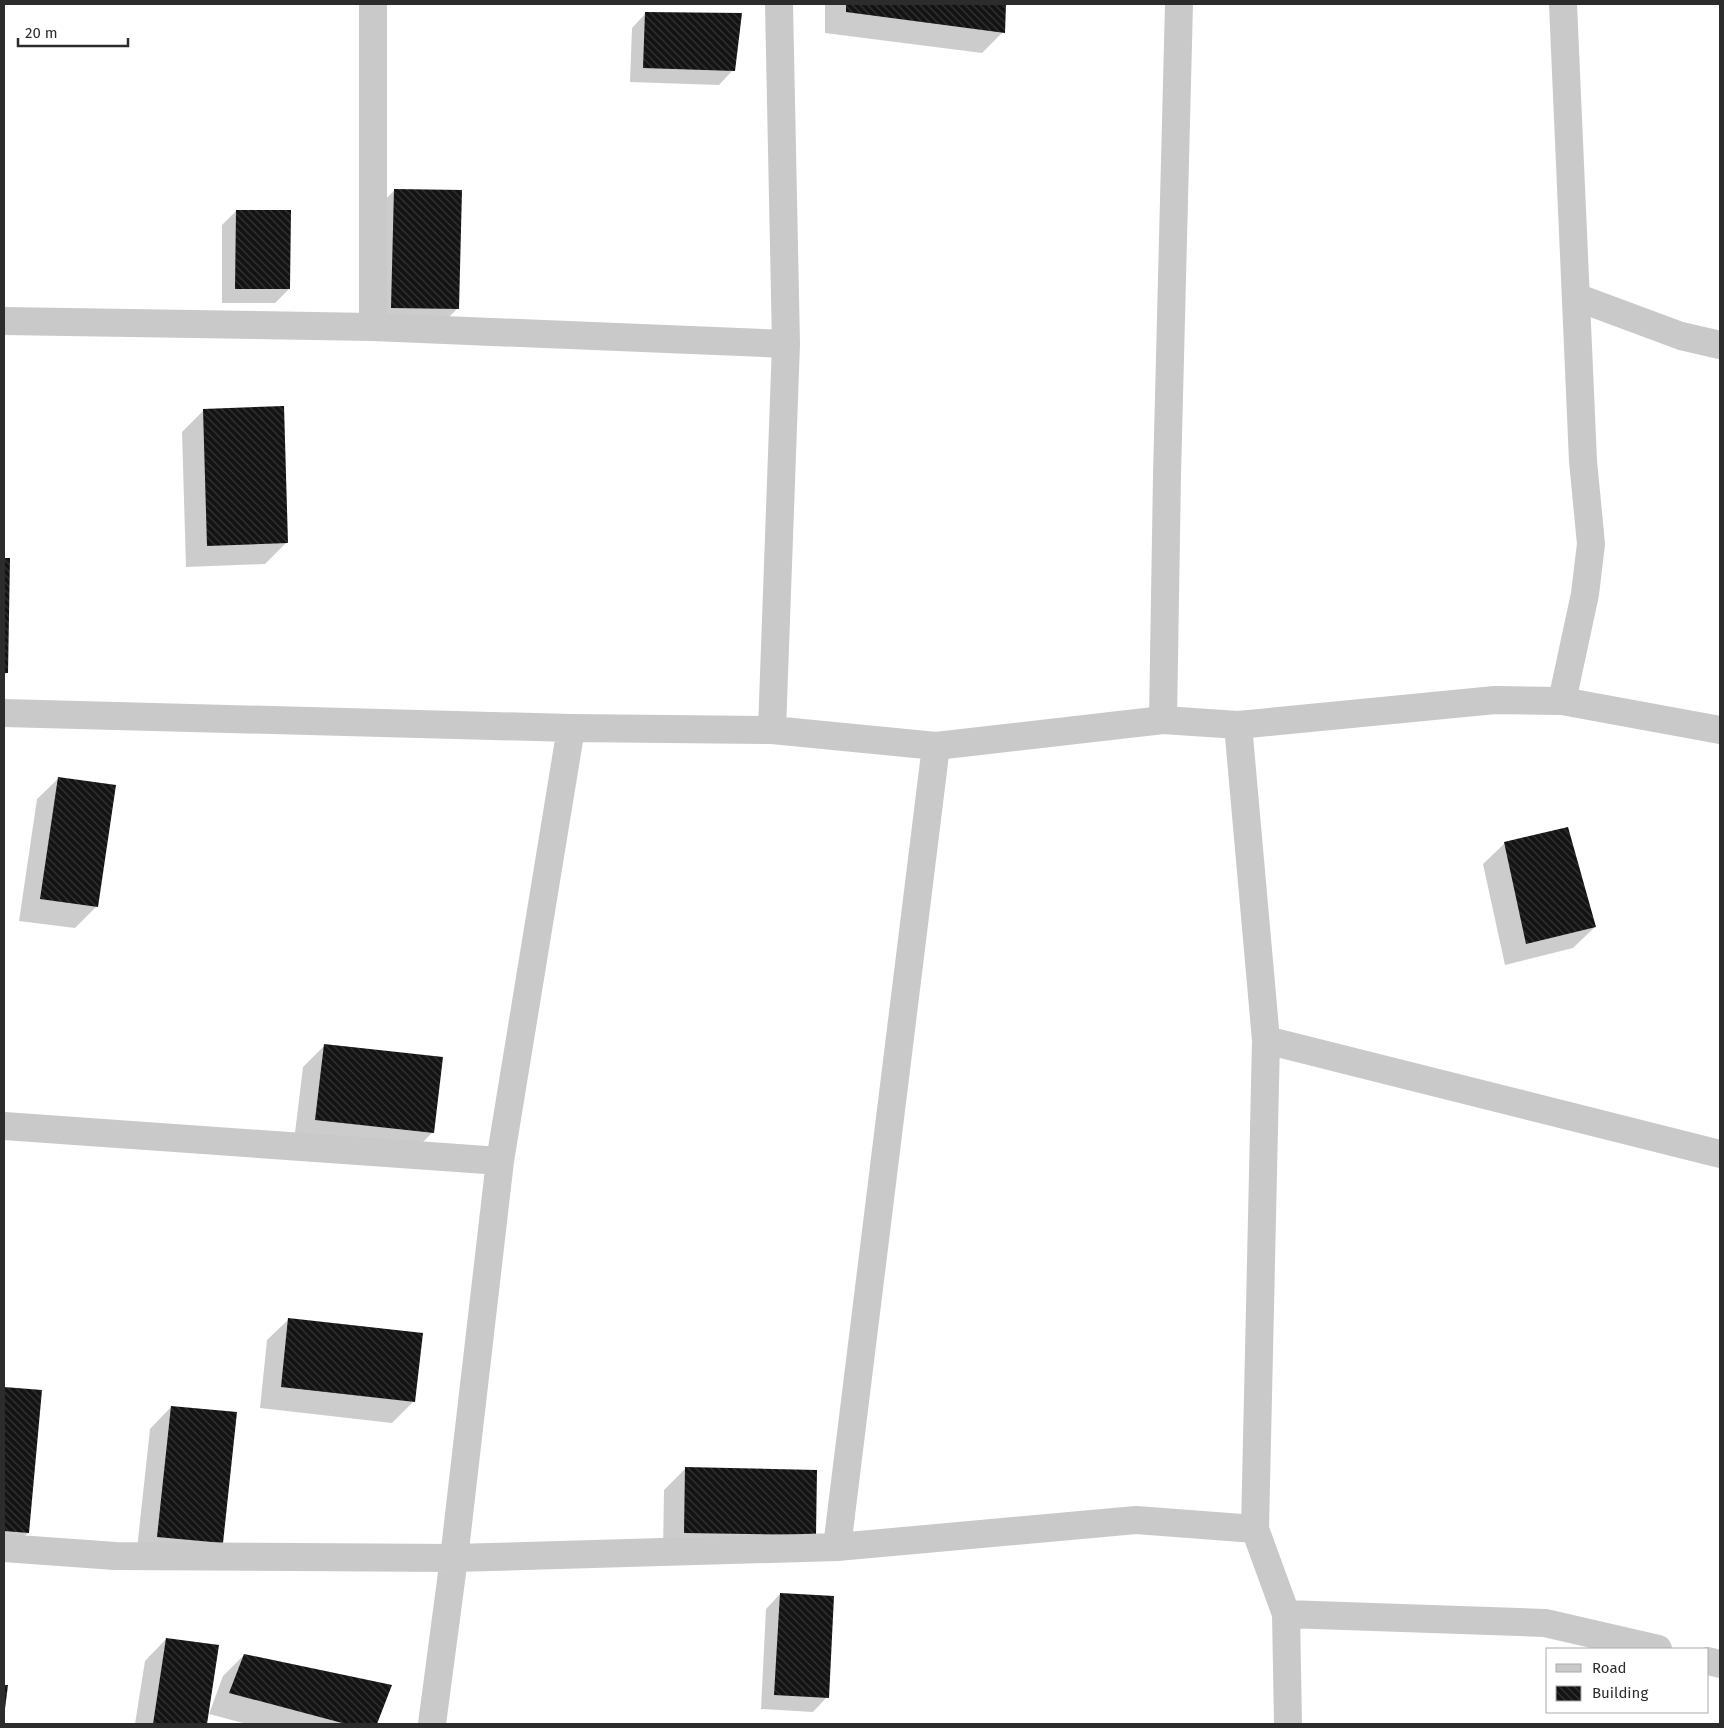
<svg xmlns="http://www.w3.org/2000/svg" width="1724" height="1728" font-family="'Fira Sans',sans-serif">
<defs>
<pattern id="building-back-hatch" width="6" height="6" patternUnits="userSpaceOnUse" patternTransform="scale(1.25)"><rect width="6" height="6" fill="#131313"/><path d="M-1 5l2 2M0 0l6 6M5-1l2 2" fill="none" stroke="#363636"/></pattern>
</defs>
<rect width="100%" height="100%" fill="#fff"/>
<path fill="#0003" d="M 825,4 L 1005,4 L 1003,32 L 982,53 L 825,33 Z
M 646,13 L 733,70 L 719,85 L 630,82 L 632,28 Z
M 395,190 L 457,309 L 436,330 L 370,329 L 373,211 Z
M 236,211 L 289,289 L 275,303 L 222,303 L 222,225 Z
M 204,410 L 286,543 L 265,564 L 186,567 L 182,432 Z
M 4,559 L 9,560 L 7,673 L 4,675 Z
M 59,778 L 97,906 L 75,928 L 19,921 L 37,799 Z
M 1505,843 L 1595,927 L 1573,948 L 1505,965 L 1483,864 Z
M 324,1046 L 433,1132 L 411,1154 L 294,1141 L 303,1067 Z
M 289,1319 L 413,1402 L 392,1423 L 260,1408 L 267,1340 Z
M 4,1388 L 40,1392 L 28,1533 L 6,1554 L 4,1554 Z
M 171,1407 L 222,1543 L 136,1558 L 150,1429 Z
M 685,1469 L 815,1534 L 663,1554 L 664,1490 Z
M 780,1594 L 827,1697 L 813,1712 L 761,1709 L 766,1609 Z
M 166,1639 L 218,1646 L 206,1724 L 135,1724 L 145,1661 Z
M 244,1655 L 390,1686 L 376,1724 L 247,1724 L 209,1714 L 223,1676 Z"/>
<path fill="url(#building-back-hatch)" d="M 846,4 L 1006,4 L 1005,33 L 846,12 Z
M 645,12 L 742,13 L 735,71 L 643,68 Z
M 394,189 L 462,190 L 459,309 L 391,308 Z
M 236,210 L 291,210 L 290,289 L 235,289 Z
M 284,406 L 288,543 L 207,546 L 203,409 Z
M 4,558 L 10,558 L 8,673 L 4,673 Z
M 58,777 L 116,785 L 98,907 L 40,899 Z
M 1568,827 L 1596,927 L 1526,944 L 1504,842 Z
M 324,1044 L 443,1057 L 434,1133 L 315,1120 Z
M 288,1318 L 423,1333 L 415,1402 L 281,1387 Z
M 4,1387 L 42,1390 L 29,1533 L 4,1531 Z
M 171,1406 L 237,1412 L 223,1543 L 157,1537 Z
M 685,1467 L 817,1470 L 816,1535 L 684,1533 Z
M 780,1593 L 834,1596 L 829,1698 L 774,1695 Z
M 166,1638 L 219,1645 L 207,1724 L 153,1724 Z
M 244,1654 L 392,1685 L 377,1724 L 346,1724 L 229,1693 Z
M 4,1685 L 8,1685 L 5,1709 L 4,1709 Z"/>
<g fill="none" stroke-linecap="round" stroke-linejoin="round">
<path stroke="#c9c9c9" stroke-width="28" d="M 373,4 L 373,327
M 1576,297 L 1681,336 L 1720,345
M 4,321 L 373,327 L 786,344
M 1562,701 L 1585,594 L 1591,544 L 1583,461 L 1563,4
M 4,713 L 571,728 L 772,730 L 936,746 L 1163,720 L 1238,725 L 1495,700 L 1562,701 L 1720,730
M 1163,720 L 1167,475 L 1179,4
M 1238,725 L 1266,1040 L 1255,1529 L 1286,1614 L 1288,1724
M 772,730 L 786,344 L 779,4
M 1266,1040 L 1720,1154
M 4,1126 L 500,1161
M 837,1547 L 936,746
M 4,1548 L 115,1556 L 454,1558 L 837,1547 L 1136,1520 L 1255,1529
M 1286,1614 L 1545,1623 L 1658,1649
M 1708,1661 L 1720,1664
M 432,1724 L 454,1558 L 500,1161 L 571,728"/>
</g>
<rect width="1724" height="1728" fill="none" stroke="#2c2c2c" stroke-width="10"/>
<rect x="1546" y="1648" width="162" height="65" fill="#ffffff" stroke="#ababab"/>
<rect x="1556" y="1664" width="25" height="8" fill="#c9c9c9" stroke="#ababab"/>
<text x="1592" y="1673" font-size="15" fill="#2c2c2c">Road</text>
<rect x="1556" y="1686" width="25" height="15" fill="url(#building-back-hatch)" stroke="#ababab"/>
<text x="1592" y="1698" font-size="15" fill="#2c2c2c">Building</text>
<path d="M18 38v8h110v-8" fill="none" stroke="#2c2c2c" stroke-width="2.5"/>
<text x="25" y="38" font-size="15" fill="#2c2c2c" stroke="#ffffff" stroke-width="4" paint-order="stroke">20 m</text>
</svg>
